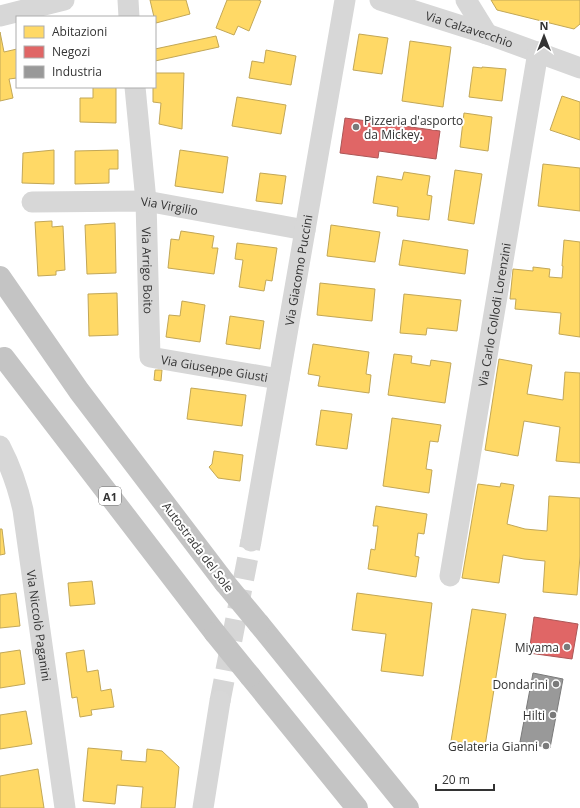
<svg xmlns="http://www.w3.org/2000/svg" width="580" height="808" font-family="'Open Sans',sans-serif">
<rect width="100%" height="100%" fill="#fff"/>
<path fill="#ffd966" stroke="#c2a757" d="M 150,0 L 186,0 L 190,14 L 156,23 L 155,17 L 154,17 Z
M 227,0 L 258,0 L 261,1 L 249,31 L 238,26 L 234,35 L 216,28 Z
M 491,0 L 580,0 L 580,24 L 574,29 L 497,10 Z
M 0,32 L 4,52 L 17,49 L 17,78 L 9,79 L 13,98 L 0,101 Z
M 359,34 L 388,38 L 382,74 L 353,70 Z
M 216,36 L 219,47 L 155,61 L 155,49 Z
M 410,41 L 451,47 L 443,107 L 402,101 Z
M 266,50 L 296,56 L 291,85 L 249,78 L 252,61 L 264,63 Z
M 473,67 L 482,68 L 482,67 L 506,69 L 502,101 L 469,97 Z
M 155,73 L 184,73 L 182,129 L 159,124 L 161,103 L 153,102 L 153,87 L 155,87 Z
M 93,87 L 116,87 L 116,123 L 80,122 L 80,98 L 93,98 Z
M 562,96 L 580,102 L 580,140 L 550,130 Z
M 237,97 L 286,105 L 281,134 L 232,126 Z
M 464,113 L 492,117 L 488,151 L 460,147 Z
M 54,150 L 54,184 L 22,183 L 23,153 Z
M 118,150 L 118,169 L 109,169 L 109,183 L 75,184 L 75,151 Z
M 180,150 L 228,157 L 223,193 L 175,186 Z
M 543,164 L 580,168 L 580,211 L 538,206 Z
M 455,170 L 482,174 L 474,224 L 448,220 Z
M 404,172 L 430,176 L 427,195 L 432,196 L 429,220 L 397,216 L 398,207 L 373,203 L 377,176 L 402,180 Z
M 260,173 L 286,176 L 282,204 L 256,201 Z
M 52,221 L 52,227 L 63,226 L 65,270 L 56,271 L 56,275 L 38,276 L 35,222 Z
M 115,223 L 116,273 L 87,274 L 85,225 Z
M 331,225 L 380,232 L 375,262 L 327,256 Z
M 181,231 L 214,236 L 212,248 L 218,248 L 214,274 L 168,268 L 171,239 L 179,240 Z
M 403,240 L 468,250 L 465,274 L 399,265 Z
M 564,240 L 580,242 L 580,337 L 559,334 L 561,313 L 515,309 L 516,299 L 510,299 L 513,269 L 533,271 L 533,267 L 550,269 L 549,277 L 562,278 L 563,266 L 562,266 Z
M 237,243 L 277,248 L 272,281 L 266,280 L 264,291 L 239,287 L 243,260 L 235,259 Z
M 320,283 L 375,289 L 372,321 L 317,315 Z
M 117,293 L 118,335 L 89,336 L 88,294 Z
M 404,294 L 461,300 L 457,331 L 427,328 L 426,335 L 400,333 Z
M 182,301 L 205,305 L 200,342 L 166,337 L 169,315 L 180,316 Z
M 230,316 L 264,321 L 260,349 L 226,344 Z
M 313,344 L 369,352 L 366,374 L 371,375 L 369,393 L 318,386 L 320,376 L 308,374 Z
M 394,354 L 412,356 L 411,363 L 430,366 L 431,360 L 451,363 L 445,403 L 388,395 Z
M 499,359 L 532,365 L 527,394 L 563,400 L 565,372 L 580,373 L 580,463 L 556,461 L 560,427 L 524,421 L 518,456 L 485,450 Z
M 155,370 L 162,370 L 161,381 L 154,380 Z
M 191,388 L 246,395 L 242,426 L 187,419 Z
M 321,410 L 352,414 L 347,449 L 316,445 Z
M 392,418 L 441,425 L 438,442 L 430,441 L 426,469 L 432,470 L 429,493 L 383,486 Z
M 214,451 L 243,455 L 240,481 L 218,478 L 209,467 L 212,464 Z
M 501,483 L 514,485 L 507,524 L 525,529 L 547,531 L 549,496 L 580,498 L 580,556 L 577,595 L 543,592 L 545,561 L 524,559 L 503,555 L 499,583 L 462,578 L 478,484 L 500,487 Z
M 376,506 L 427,514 L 424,534 L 418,533 L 415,556 L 419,557 L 416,577 L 368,569 L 371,549 L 375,550 L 378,526 L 373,526 Z
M 0,529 L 2,529 L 5,554 L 0,555 Z
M 92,581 L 95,604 L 70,606 L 68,583 Z
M 16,593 L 20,626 L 0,628 L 0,595 Z
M 357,593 L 432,603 L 423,676 L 381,671 L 386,634 L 352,630 Z
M 472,609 L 506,614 L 485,746 L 451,741 Z
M 20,650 L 25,684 L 0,688 L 0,653 Z
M 84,650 L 87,672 L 98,670 L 101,691 L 111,689 L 114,707 L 91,710 L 92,715 L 80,717 L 77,697 L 72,698 L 66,653 Z
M 26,711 L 32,744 L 0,749 L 0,715 Z
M 88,748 L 122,751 L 121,760 L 146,762 L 147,749 L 162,751 L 179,767 L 175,808 L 141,808 L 143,787 L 117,785 L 115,804 L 83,801 Z
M 38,769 L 44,808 L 0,808 L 0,776 Z"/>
<path fill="#e06666" stroke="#ac5757" d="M 345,118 L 440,131 L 436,159 L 379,151 L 378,158 L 340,153 Z
M 534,617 L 578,624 L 572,659 L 529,653 Z"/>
<path fill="#999" stroke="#7a7a7a" d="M 533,673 L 563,679 L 550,748 L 520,742 Z"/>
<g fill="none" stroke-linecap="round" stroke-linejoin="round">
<path stroke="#d6d6d6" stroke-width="21" stroke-dasharray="21 10" stroke-linecap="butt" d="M 220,701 L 251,541"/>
<g stroke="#d7d7d7" stroke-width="21">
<path d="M 128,0 L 129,17"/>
<path id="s1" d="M 380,0 L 487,34 L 580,68"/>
<path d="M 466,0 L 487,34"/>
<path d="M 0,16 L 64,0"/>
<path id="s2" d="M 135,87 L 146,201 L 150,357 L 279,379"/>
<path id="s3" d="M 32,202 L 146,201 L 305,230"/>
<path id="s4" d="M 0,446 C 11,467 18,487 23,510 L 65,808"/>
<path id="s5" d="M 251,541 L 345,0"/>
<path id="s6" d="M 450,576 L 538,52"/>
<path d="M 203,808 L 220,701"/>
</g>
<path stroke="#c4c4c4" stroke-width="22" d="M 0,277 L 79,391 L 225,583
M 4,358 L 215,633
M 259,624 L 408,808
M 250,676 L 357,808"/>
<path stroke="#c4c4c4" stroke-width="22" d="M 225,583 L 259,624
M 215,633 L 250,676"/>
</g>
<g fill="#7a7a7a" stroke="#fff" stroke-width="1.5">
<circle cx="356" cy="127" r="4"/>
<circle cx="567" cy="647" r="4"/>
<circle cx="556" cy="684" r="4"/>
<circle cx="553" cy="715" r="4"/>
<circle cx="546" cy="746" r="4"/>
</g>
<g text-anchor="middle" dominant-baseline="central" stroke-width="4" stroke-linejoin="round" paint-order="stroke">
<rect fill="#fff" stroke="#707070" stroke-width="1" x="99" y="487" width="22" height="18" rx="3"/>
<g font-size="11" font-weight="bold" fill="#333">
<text x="110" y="496">A1</text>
</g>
<g font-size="12" fill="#333" stroke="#fff">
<text stroke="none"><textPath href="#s1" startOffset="94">Via Calzavecchio</textPath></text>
<text stroke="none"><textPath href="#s3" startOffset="138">Via Virgilio</textPath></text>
<text stroke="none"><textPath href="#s2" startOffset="184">Via Arrigo Boito</textPath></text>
<text stroke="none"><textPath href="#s5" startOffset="275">Via Giacomo Puccini</textPath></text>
<text stroke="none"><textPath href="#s6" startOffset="265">Via Carlo Collodi Lorenzini</textPath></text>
<text stroke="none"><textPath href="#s2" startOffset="336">Via Giuseppe Giusti</textPath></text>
<text transform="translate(198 547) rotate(53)">Autostrada del Sole</text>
<text stroke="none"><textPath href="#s4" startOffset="185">Via Niccolò Paganini</textPath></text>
</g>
<g font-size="12" fill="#333" stroke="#fff" text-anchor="end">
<text x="364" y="120" text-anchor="start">Pizzeria d'asporto<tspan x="364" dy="14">da Mickey.</tspan></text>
<text x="559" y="647">Miyama</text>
<text x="548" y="684">Dondarini</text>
<text x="545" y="715">Hilti</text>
<text x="538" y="746">Gelateria Gianni</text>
</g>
</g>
<rect x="16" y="16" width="140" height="72" fill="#ffffff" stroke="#adadad"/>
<rect x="24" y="26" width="20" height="12" fill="#ffd966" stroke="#adadad"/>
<text x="52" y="36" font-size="12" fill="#333333">Abitazioni</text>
<rect x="24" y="46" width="20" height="12" fill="#e06666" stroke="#adadad"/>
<text x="52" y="56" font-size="12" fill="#333333">Negozi</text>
<rect x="24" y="66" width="20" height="12" fill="#999999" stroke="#adadad"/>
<text x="52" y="76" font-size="12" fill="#333333">Industria</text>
<g transform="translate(544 36)" stroke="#ffffff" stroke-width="3" paint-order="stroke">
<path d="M0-3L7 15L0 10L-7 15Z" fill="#333333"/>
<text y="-6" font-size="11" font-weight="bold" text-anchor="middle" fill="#333333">N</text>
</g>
<path d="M436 784v6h58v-6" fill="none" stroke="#333333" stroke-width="2"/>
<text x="442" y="784" font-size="12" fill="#333333" stroke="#ffffff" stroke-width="3" paint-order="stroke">20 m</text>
</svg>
